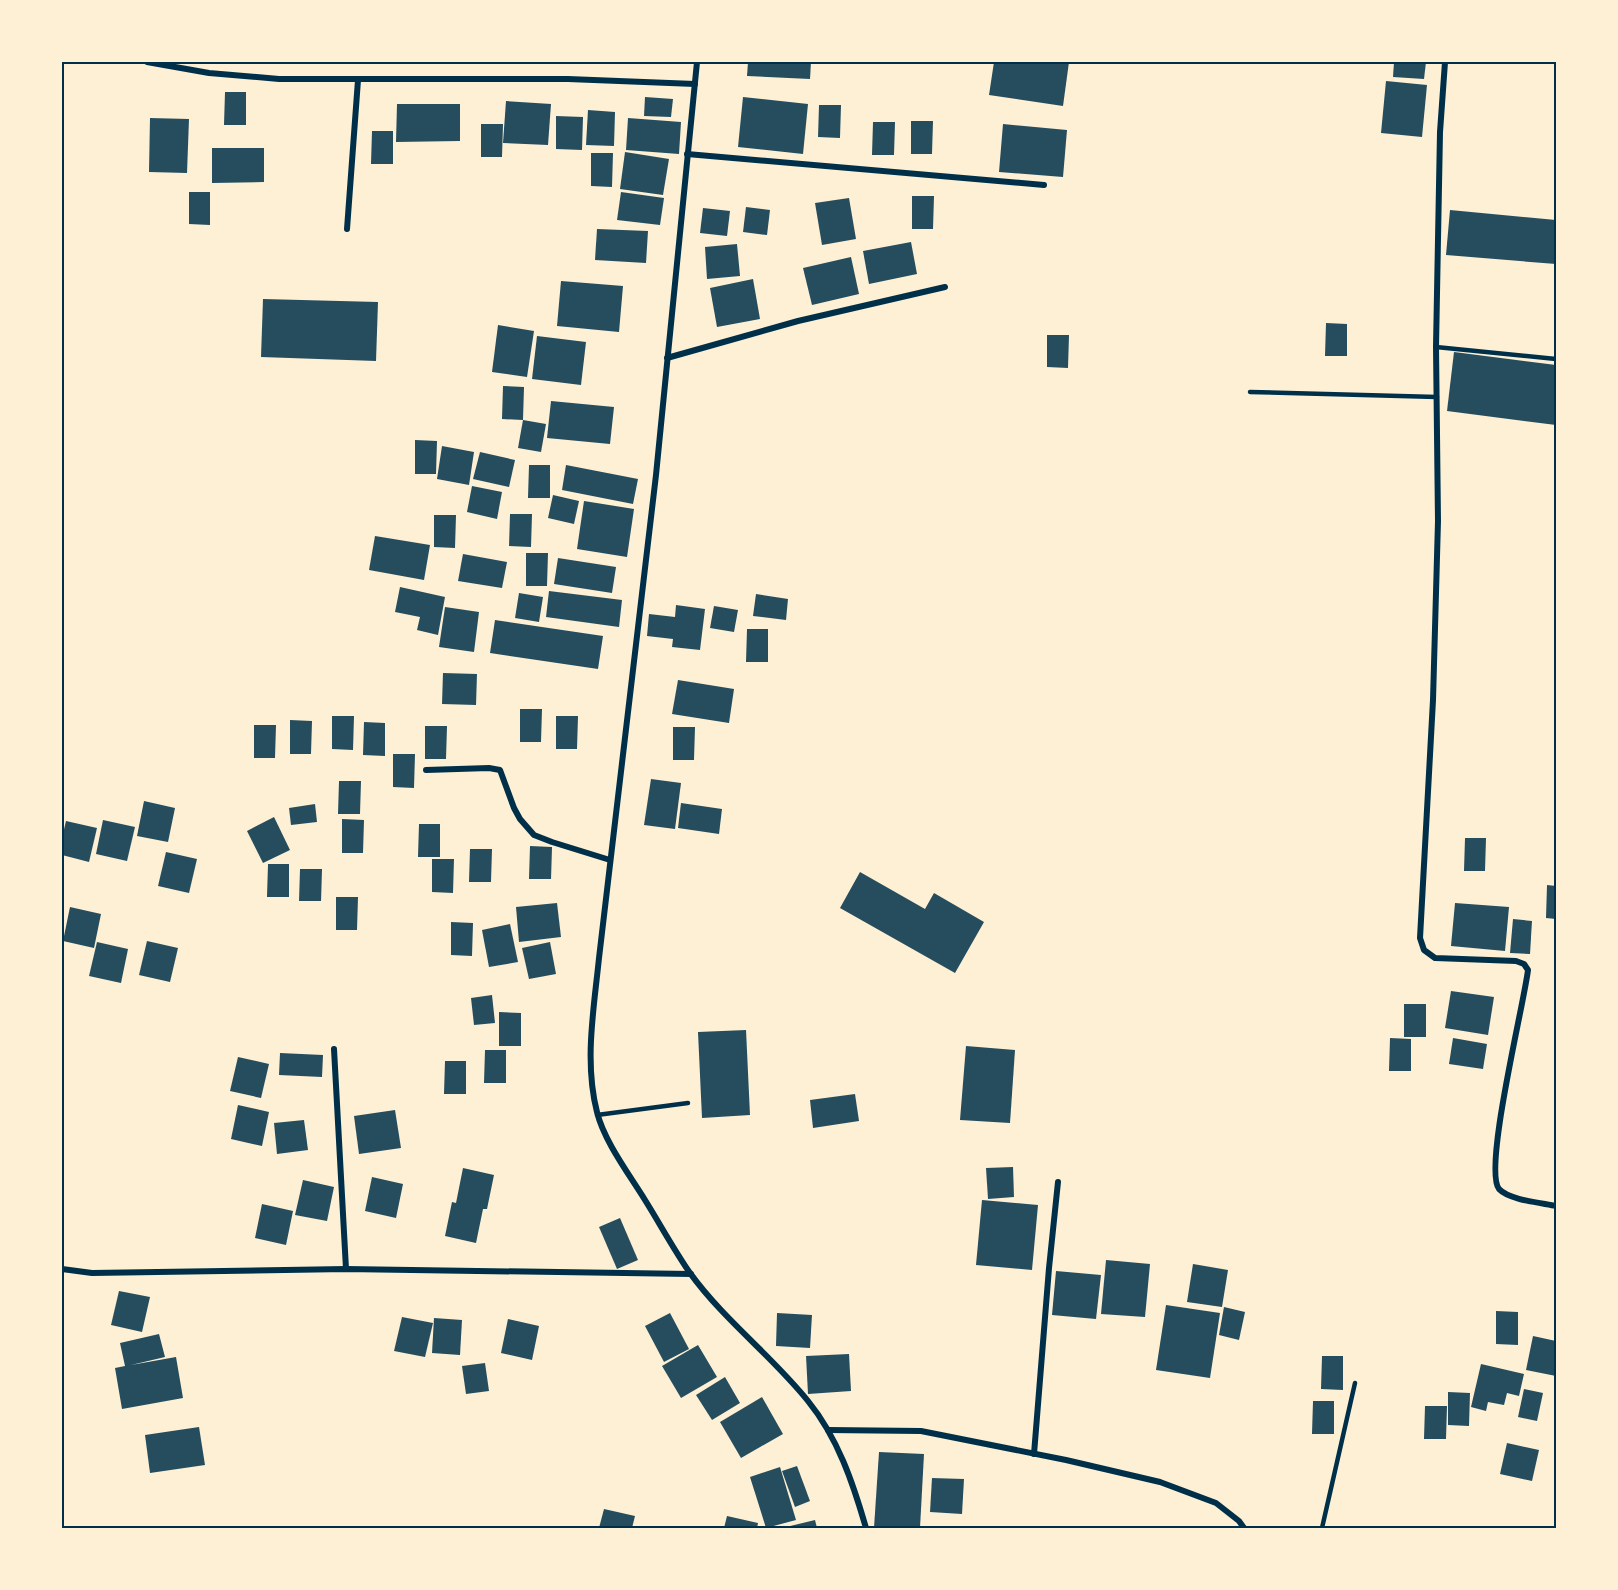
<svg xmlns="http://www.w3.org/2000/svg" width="1618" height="1590" font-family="'IBM Plex Sans',sans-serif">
<rect width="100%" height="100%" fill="#fdf0d5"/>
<!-- building -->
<g fill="#264d5e">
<path d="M748 62H811L810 79 747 76Z"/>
<path d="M994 62H1069L1063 106 989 95Z"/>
<path d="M1394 62H1426L1424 79 1393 77Z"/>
<path d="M1386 81 1427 85 1422 137 1381 133Z"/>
<path d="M225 92H246V125H224Z"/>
<path d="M645 97 673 99 671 117 644 116Z"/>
<path d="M743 97 808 104 803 154 738 147Z"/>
<path d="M506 101 551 104 548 145 503 143Z"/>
<path d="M397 104H460V141L396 142Z"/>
<path d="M819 105H841L840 138 818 137Z"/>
<path d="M588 110 615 112 614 146 586 145Z"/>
<path d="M556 116 583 117 582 150 556 149Z"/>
<path d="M150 118 189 119 187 173 149 172Z"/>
<path d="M628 118 681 122 679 154 626 150Z"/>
<path d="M911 121H933L932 154H911Z"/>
<path d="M873 122H895L894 155H872Z"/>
<path d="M481 124H503L502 157H481Z"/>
<path d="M1003 124 1067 130 1063 177 999 172Z"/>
<path d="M372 131H393V164H371Z"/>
<path d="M212 148H264V182L212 183Z"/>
<path d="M625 152 669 159 663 195 620 189Z"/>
<path d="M591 153H613L612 187 591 186Z"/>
<path d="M189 192H210V225L189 224Z"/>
<path d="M621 192 664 198 660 225 617 220Z"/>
<path d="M912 196H934L933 229H912Z"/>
<path d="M849 198 856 239 822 245 815 203Z"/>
<path d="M746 207 770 210 767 235 743 232Z"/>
<path d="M703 208 730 211 727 236 700 233Z"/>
<path d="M1450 210 1556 220V264L1446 255Z"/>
<path d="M597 229 648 231 646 263 595 260Z"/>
<path d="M911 242 917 274 869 284 863 251Z"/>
<path d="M737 244 740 276 707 279 705 247Z"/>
<path d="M851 257 859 294 812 305 803 268Z"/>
<path d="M753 279 760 319 717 327 710 288Z"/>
<path d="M561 281 623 286 619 332 557 326Z"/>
<path d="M263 299 378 302 376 361 261 357Z"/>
<path d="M1326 323 1347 324V356H1325Z"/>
<path d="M498 325 534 331 527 377 492 372Z"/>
<path d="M1047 335H1069L1068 368 1047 367Z"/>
<path d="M537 336 586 342 581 385 532 379Z"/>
<path d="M1454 352 1556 365V425L1447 411Z"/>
<path d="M503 386 524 387 523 420 502 419Z"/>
<path d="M551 401 614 407 610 444 547 438Z"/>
<path d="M523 420 546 424 541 452 518 448Z"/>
<path d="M415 440 437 441 436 474H415Z"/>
<path d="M442 446 474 452 469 485 437 479Z"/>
<path d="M480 452 515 460 509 487 473 479Z"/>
<path d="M529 465H550V498H528Z"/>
<path d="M566 465 638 479 633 504 562 490Z"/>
<path d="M472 486 502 492 497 519 467 512Z"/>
<path d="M553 495 579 501 574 524 548 518Z"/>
<path d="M584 501 634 509 627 557 577 549Z"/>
<path d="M510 514H532L531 547 509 546Z"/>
<path d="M434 515H456L455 548 434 547Z"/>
<path d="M375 536 430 545 424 580 369 570Z"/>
<path d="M526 553H548L547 586H526Z"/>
<path d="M463 554 507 562 502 588 458 581Z"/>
<path d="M558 558 616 567 612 593 554 584Z"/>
<path d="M400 587 445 597 438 635 417 630 420 617 395 612Z"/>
<path d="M549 591 622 600 619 627 546 617Z"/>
<path d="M519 593 543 597 539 622 515 618Z"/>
<path d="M756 594 788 599 786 620 753 616Z"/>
<path d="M676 605 705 609 700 650 672 647 673 639 647 636 649 614 675 617Z"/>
<path d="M714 606 738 610 734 632 710 628Z"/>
<path d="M445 607 479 612 474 652 439 647Z"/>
<path d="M495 620 603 636 598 669 490 653Z"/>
<path d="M747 629H768V662H746Z"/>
<path d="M443 673 477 674 476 705 442 704Z"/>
<path d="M678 680 734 689 729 723 672 714Z"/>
<path d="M520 709H542L541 742H520Z"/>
<path d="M332 716H354L353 750 332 749Z"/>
<path d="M556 716H578L577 749H556Z"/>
<path d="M290 720 312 721 311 754H290Z"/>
<path d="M364 722 385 723V756L363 755Z"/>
<path d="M254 725H276L275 758H254Z"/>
<path d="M425 726H447L446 759H425Z"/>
<path d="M673 727H695L694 760H673Z"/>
<path d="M393 754H415L414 788 393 787Z"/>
<path d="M651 779 681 783 675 829 644 825Z"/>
<path d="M339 781H361L360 814H338Z"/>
<path d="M144 801 175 808 168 842 137 836Z"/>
<path d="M681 803 722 809 719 834 678 828Z"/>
<path d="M315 804 317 822 291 825 289 808Z"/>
<path d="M274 817 290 850 263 863 247 831Z"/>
<path d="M342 819 364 820 363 853H342Z"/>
<path d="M103 820 135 827 127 861 96 854Z"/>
<path d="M66 821 97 828 89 862 62 855V838Z"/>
<path d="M419 824H440V857H418Z"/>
<path d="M1465 838H1486L1485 871H1464Z"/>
<path d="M530 846 552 847 551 879H529Z"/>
<path d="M470 849H492L491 882H469Z"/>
<path d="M166 852 197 859 189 893 158 886Z"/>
<path d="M432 859H454L453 893 432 892Z"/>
<path d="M268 864H289V897H267Z"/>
<path d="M300 869H322L321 901H299Z"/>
<path d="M860 872 925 909 934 893 984 922 955 973 840 908Z"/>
<path d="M1547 885 1556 886V919L1546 918Z"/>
<path d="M336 897H358L357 930H336Z"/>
<path d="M557 903 561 937 519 942 516 907Z"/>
<path d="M1455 903 1509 907 1505 951 1451 946Z"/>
<path d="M70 907 101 914 94 948 63 941Z"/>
<path d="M1513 919 1532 921 1530 954 1510 953Z"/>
<path d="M451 922 473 923 472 956 451 955Z"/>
<path d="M510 924 518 962 489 967 482 930Z"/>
<path d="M147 941 178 948 170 982 139 975Z"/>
<path d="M97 942 128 949 121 983 89 976Z"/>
<path d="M550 942 556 974 529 979 522 948Z"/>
<path d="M1451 991 1494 997 1488 1035 1445 1028Z"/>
<path d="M492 995 495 1023 474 1025 471 998Z"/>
<rect x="1404" y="1004" width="22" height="33"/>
<path d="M499 1012 521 1013V1046H499Z"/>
<path d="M746 1030 750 1115 702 1118 698 1032Z"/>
<path d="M1390 1038 1411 1039V1071H1389Z"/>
<path d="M1453 1038 1487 1044 1483 1069 1449 1064Z"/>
<path d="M966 1046 1015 1050 1010 1123 960 1120Z"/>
<path d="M485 1050H506V1083H484Z"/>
<path d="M280 1053 323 1055 322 1077 279 1075Z"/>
<path d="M238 1057 269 1064 261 1098 230 1091Z"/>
<path d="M445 1061H466V1094H444Z"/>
<path d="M855 1094 859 1121 813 1128 810 1100Z"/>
<path d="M238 1105 269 1112 262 1146 231 1139Z"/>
<path d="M395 1110 401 1148 359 1154 354 1116Z"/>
<path d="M304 1120 308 1150 277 1154 274 1123Z"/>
<path d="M1013 1167 1014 1197 988 1199 986 1168Z"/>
<path d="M463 1168 494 1175 487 1209H483L476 1243 445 1236 452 1202 456 1203Z"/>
<path d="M372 1177 403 1184 396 1218 365 1211Z"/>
<path d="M303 1180 334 1187 327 1221 295 1215Z"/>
<path d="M982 1200 1038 1205 1032 1270 976 1265Z"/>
<path d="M262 1204 293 1211 286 1245 255 1238Z"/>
<path d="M620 1218 638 1260 617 1269 599 1227Z"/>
<path d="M1106 1260 1150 1264 1145 1317 1101 1314Z"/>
<path d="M1193 1264 1228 1270 1222 1307 1187 1302Z"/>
<path d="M1056 1271 1101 1275 1096 1319 1052 1315Z"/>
<path d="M119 1291 150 1297 142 1332 111 1325Z"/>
<path d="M1166 1305 1220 1313 1210 1378 1156 1370Z"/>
<path d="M1224 1307 1245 1312 1239 1340 1219 1335Z"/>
<path d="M1496 1311 1518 1312V1345L1496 1344Z"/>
<path d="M670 1313 689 1349 664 1362 645 1326Z"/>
<path d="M777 1313 812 1315 810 1348 776 1346Z"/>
<path d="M402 1317 433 1323 425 1357 394 1351Z"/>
<path d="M434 1318 462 1320 460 1355 432 1353Z"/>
<path d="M508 1319 539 1326 532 1360 501 1353Z"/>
<path d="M159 1334 165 1357 131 1365 176 1357 183 1398 122 1409 115 1368 125 1366 120 1343Z"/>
<path d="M1533 1336 1556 1341V1376L1526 1370Z"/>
<path d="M698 1345 717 1377 681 1398 662 1366Z"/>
<path d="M849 1354 851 1391 808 1394 806 1356Z"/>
<path d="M1322 1356H1343V1390L1321 1389Z"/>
<path d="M485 1363 489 1391 466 1394 462 1366Z"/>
<path d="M1481 1364 1524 1374 1519 1396 1507 1393 1504 1405 1488 1402 1486 1411 1471 1407Z"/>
<path d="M725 1377 740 1403 712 1420 696 1395Z"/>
<path d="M1524 1389 1543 1393 1537 1421 1518 1417Z"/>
<path d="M1448 1392 1470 1393 1469 1426 1448 1425Z"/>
<path d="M762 1397 783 1434 741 1458 720 1422Z"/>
<path d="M1313 1401H1334V1434H1312Z"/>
<path d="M1425 1406H1447L1446 1439H1424Z"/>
<path d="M199 1427 205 1465 150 1473 145 1435Z"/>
<path d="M1507 1443 1539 1450 1532 1481 1500 1474Z"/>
<path d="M879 1452 924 1454 920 1528H874Z"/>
<path d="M797 1466 810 1501 795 1507 782 1471Z"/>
<path d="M780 1467 796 1520 766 1528 750 1477Z"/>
<path d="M932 1478 964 1479 962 1514 930 1512Z"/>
<path d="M604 1509 635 1516 632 1528H599Z"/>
<path d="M727 1516 758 1523 757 1528H724Z"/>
<path d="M815 1520 817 1528H782Z"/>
</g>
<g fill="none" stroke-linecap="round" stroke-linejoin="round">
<!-- service -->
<g stroke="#003049" stroke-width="4.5">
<path d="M1436 347 1556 359"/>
<path d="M1250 392 1437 397"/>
<path d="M597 1115 688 1103"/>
<path d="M1322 1528 1355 1383"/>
</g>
<!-- minor -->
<g stroke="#003049" stroke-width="6">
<path d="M147 62 209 73 279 79H568L695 84"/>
<path d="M697 62 656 475 599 958C594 1008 584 1062 597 1112 604 1141 629 1174 645 1200 660 1224 674 1250 690 1273 724 1320 772 1356 808 1401 838 1438 853 1483 866 1528"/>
<path d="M1445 62 1440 132 1436 347 1438 521 1433 700 1420 938 1424 950 1435 958 1516 961 1524 964 1528 970C1524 1004 1483 1169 1499 1189 1509 1200 1542 1203 1556 1206"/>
<path d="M687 154 1044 185"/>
<path d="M347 229 358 80"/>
<path d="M667 358 798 321 945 287"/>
<path d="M426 770 489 768 500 770 514 808 520 819 534 835 552 842 610 860"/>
<path d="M334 1049 346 1269"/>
<path d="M62 1269 92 1273 346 1269 691 1274"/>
<path d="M828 1430 921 1431 1066 1460 1160 1482 1216 1503 1239 1521 1244 1528"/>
<path d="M1034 1454 1049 1268 1058 1182"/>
</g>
</g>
<!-- border -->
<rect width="1618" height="1590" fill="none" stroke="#fdf0d5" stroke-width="126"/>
<rect x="63" y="63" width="1492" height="1464" fill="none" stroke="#003049" stroke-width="2"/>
</svg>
